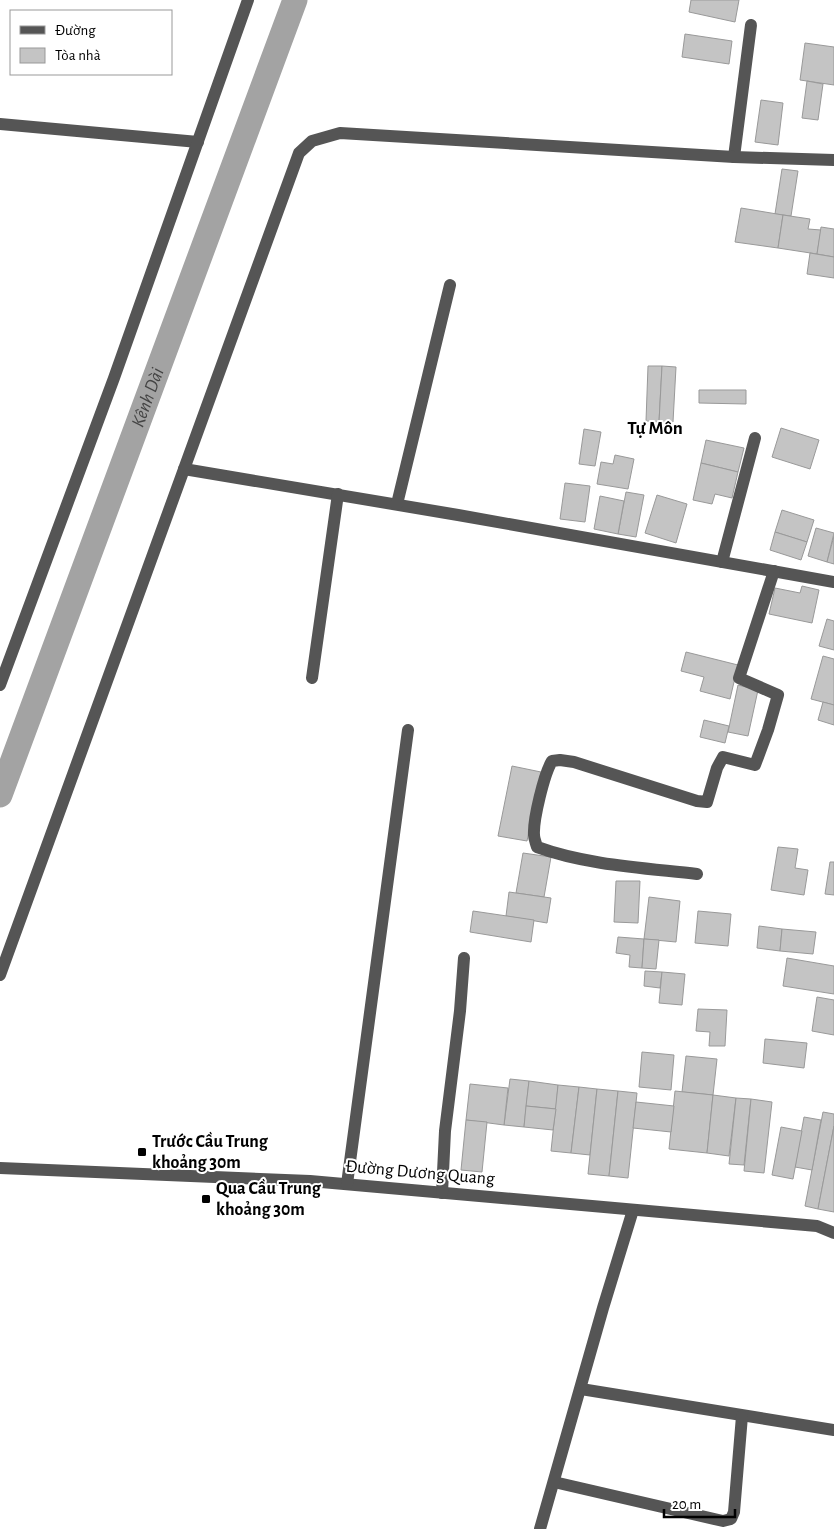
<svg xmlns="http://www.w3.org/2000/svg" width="834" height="1529" font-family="'Alegreya Sans',sans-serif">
<rect width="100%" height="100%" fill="#fff"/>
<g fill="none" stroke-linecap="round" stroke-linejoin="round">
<!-- canal -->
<path stroke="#a3a3a3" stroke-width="25" id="s1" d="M0 795 295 0"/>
</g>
<!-- building -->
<g fill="#c4c4c4" stroke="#999">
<path d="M691 0H739L735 22 689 12Z"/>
<path d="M685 34 732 41 729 64 682 57Z"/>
<path d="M805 43 834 47V85L800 80Z"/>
<path d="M807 81 823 84 818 120 802 118Z"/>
<path d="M761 100 783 103 778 145 755 142Z"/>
<path d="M782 169 798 171 791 216 775 214Z"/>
<path d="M741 208 783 215 778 248 735 242Z"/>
<path d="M783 215 810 219 808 229 821 230 817 254 778 248Z"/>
<path d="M821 227 834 229V257L817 254Z"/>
<path d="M810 253 834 257V278L807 274Z"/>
<path d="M648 366H662L659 422 646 421Z"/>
<path d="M662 366 676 367 673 422H659Z"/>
<path d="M699 390H746V404L699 403Z"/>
<path d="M781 428 819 440 810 469 772 457Z"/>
<path d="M584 429 601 432 595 466 579 464Z"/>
<path d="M706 440 744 448 738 472 701 463Z"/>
<path d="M615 455 634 459 628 489 597 484 601 462 613 464Z"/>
<path d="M701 463 738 472 732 498 715 494 712 504 693 500Z"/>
<path d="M565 483 590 486 585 522 560 519Z"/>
<path d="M626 492 644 495 636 537 618 534Z"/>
<path d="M657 495 687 504 676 543 645 533Z"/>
<path d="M600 496 624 501 618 534 594 529Z"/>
<path d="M782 510 814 520 807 542 775 532Z"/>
<path d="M816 528 834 533 827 562 808 556Z"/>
<path d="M775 532 807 542 801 560 770 550Z"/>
<path d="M834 536V564L827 562Z"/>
<path d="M802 586 819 590 812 623 769 614 775 588 800 593Z"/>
<path d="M827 619 834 621V650L819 646Z"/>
<path d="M686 652 738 665 730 699 700 691 704 677 681 671Z"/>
<path d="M823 656 834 659V705L811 699Z"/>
<path d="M738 685 758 690 748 736 728 732Z"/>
<path d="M823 702 834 705V725L818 720Z"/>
<path d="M704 720 729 726 725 743 700 737Z"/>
<path d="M512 766 541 772 527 841 498 836Z"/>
<path d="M778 847 798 849 795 868 808 870 804 895 771 890Z"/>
<path d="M523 853 551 857 544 897 516 893Z"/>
<path d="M830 862H834V895L825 894Z"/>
<path d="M616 881H640L638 923 614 922Z"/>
<path d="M509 892 551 898 547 923 506 916Z"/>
<path d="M649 897 680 901 676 942 644 939Z"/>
<path d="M473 911 534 920 531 942 470 932Z"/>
<path d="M698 911 731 914 728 946 695 943Z"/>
<path d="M759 926 782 929 780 951 757 948Z"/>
<path d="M782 929 816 932 813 954 780 951Z"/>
<path d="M618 937 644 939 642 968 629 967 630 955 616 953Z"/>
<path d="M644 939 659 940 656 969 642 968Z"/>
<path d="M787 958 834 966V994L783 986Z"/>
<path d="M645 971 662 972 660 988 644 986Z"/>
<path d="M662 972 685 974 682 1005 659 1003Z"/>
<path d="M817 997 834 1000V1035L812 1031Z"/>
<path d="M698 1009 727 1010 725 1046H709L710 1032 696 1031Z"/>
<path d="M765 1039 807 1043 804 1068 763 1063Z"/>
<path d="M642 1052 674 1055 671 1090 639 1087Z"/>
<path d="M686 1056 717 1059 713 1095 682 1092Z"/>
<path d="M510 1079 529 1081 524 1127 504 1125Z"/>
<path d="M529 1081 558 1085 556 1109 526 1106Z"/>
<path d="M470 1084 508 1088 504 1125 466 1120Z"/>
<path d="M558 1085 579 1087 571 1153 551 1151Z"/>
<path d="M579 1087 597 1089 590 1155 571 1153Z"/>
<path d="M597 1089 618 1091 609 1176 588 1174Z"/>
<path d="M618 1091 637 1093 628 1178 609 1176Z"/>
<path d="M675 1091 713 1095 707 1153 669 1149Z"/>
<path d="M713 1095 736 1098 729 1156 707 1153Z"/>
<path d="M736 1098 751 1099 744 1165 729 1164Z"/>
<path d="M751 1099 772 1102 764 1173 744 1171Z"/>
<path d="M636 1102 674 1106 671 1132 633 1128Z"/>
<path d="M526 1106 556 1109 553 1130 524 1127Z"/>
<path d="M823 1112 834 1114V1126L818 1209 805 1206Z"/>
<path d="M804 1117 821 1120 812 1170 795 1167Z"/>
<path d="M466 1120 487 1122 482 1172 461 1170Z"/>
<path d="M834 1126V1212L818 1209Z"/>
<path d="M781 1127 802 1131 793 1179 772 1175Z"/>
</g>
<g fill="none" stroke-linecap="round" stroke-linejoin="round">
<!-- minor -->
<g stroke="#555" stroke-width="12">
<path d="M0 124 198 142"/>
<path d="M734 157 751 25"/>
<path d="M184 469 458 515 834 582"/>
<path d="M397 504 450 285"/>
<path d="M722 562 755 438"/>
<path d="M312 678 338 494"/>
<path d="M0 685 114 378 248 0"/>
<path d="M697 874C645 868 586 865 537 847 536 843 534 839 534 835 533 820 544 774 552 761L560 760 574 762 697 801 707 802 717 768 723 757 755 765 768 730 778 695 739 678 774 571"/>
<path d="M0 975 299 153 312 141 340 133 734 157 834 160"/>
<path d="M0 1168 310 1181 817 1226 834 1233"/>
<path d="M347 1184 408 730"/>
<path d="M442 1193 445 1131 460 1011 464 958"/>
<path d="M581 1389 834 1430"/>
<path d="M554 1482 723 1521 731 1519 734 1512 742 1416"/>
<path d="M540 1529 603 1308 633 1210"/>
</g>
</g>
<!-- markers -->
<g fill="#000" stroke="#fff" stroke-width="2">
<rect x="137" y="1147" width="10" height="10" rx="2.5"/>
<rect x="201" y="1194" width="10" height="10" rx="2.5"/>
</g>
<g text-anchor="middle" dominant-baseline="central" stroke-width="4" stroke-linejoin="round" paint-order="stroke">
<!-- poi labels -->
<g font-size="18" font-weight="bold" fill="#000" stroke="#fff" text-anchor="start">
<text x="152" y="1142">Trước Cầu Trung<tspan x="152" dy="21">khoảng 30m</tspan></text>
<text x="216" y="1189">Qua Cầu Trung<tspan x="216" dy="21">khoảng 30m</tspan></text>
</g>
<!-- street labels -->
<g font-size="18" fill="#000" stroke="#fff">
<text transform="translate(420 1173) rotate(5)">Đường Dương Quang</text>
</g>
<!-- water labels -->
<g font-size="19" font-style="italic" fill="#444" stroke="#fff">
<text stroke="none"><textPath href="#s1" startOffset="424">Kênh Dài</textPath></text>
</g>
<!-- neighbourhood labels -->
<g font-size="19" font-weight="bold" fill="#000" stroke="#fff">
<text x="655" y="428">Tự Môn</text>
</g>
</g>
<!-- legend -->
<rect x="10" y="10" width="162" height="65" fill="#ffffff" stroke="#999999"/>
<rect x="20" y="26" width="25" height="8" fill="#555555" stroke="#999999"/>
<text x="55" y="35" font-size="15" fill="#000000">Đường</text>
<rect x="20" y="48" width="25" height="15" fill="#c4c4c4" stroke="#999999"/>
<text x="55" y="60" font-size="15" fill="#000000">Tòa nhà</text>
<!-- scale -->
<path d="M664 1509v8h71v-8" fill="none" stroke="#000000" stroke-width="2.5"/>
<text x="672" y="1509" font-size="15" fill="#000000" stroke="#ffffff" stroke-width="4" paint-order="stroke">20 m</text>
</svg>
